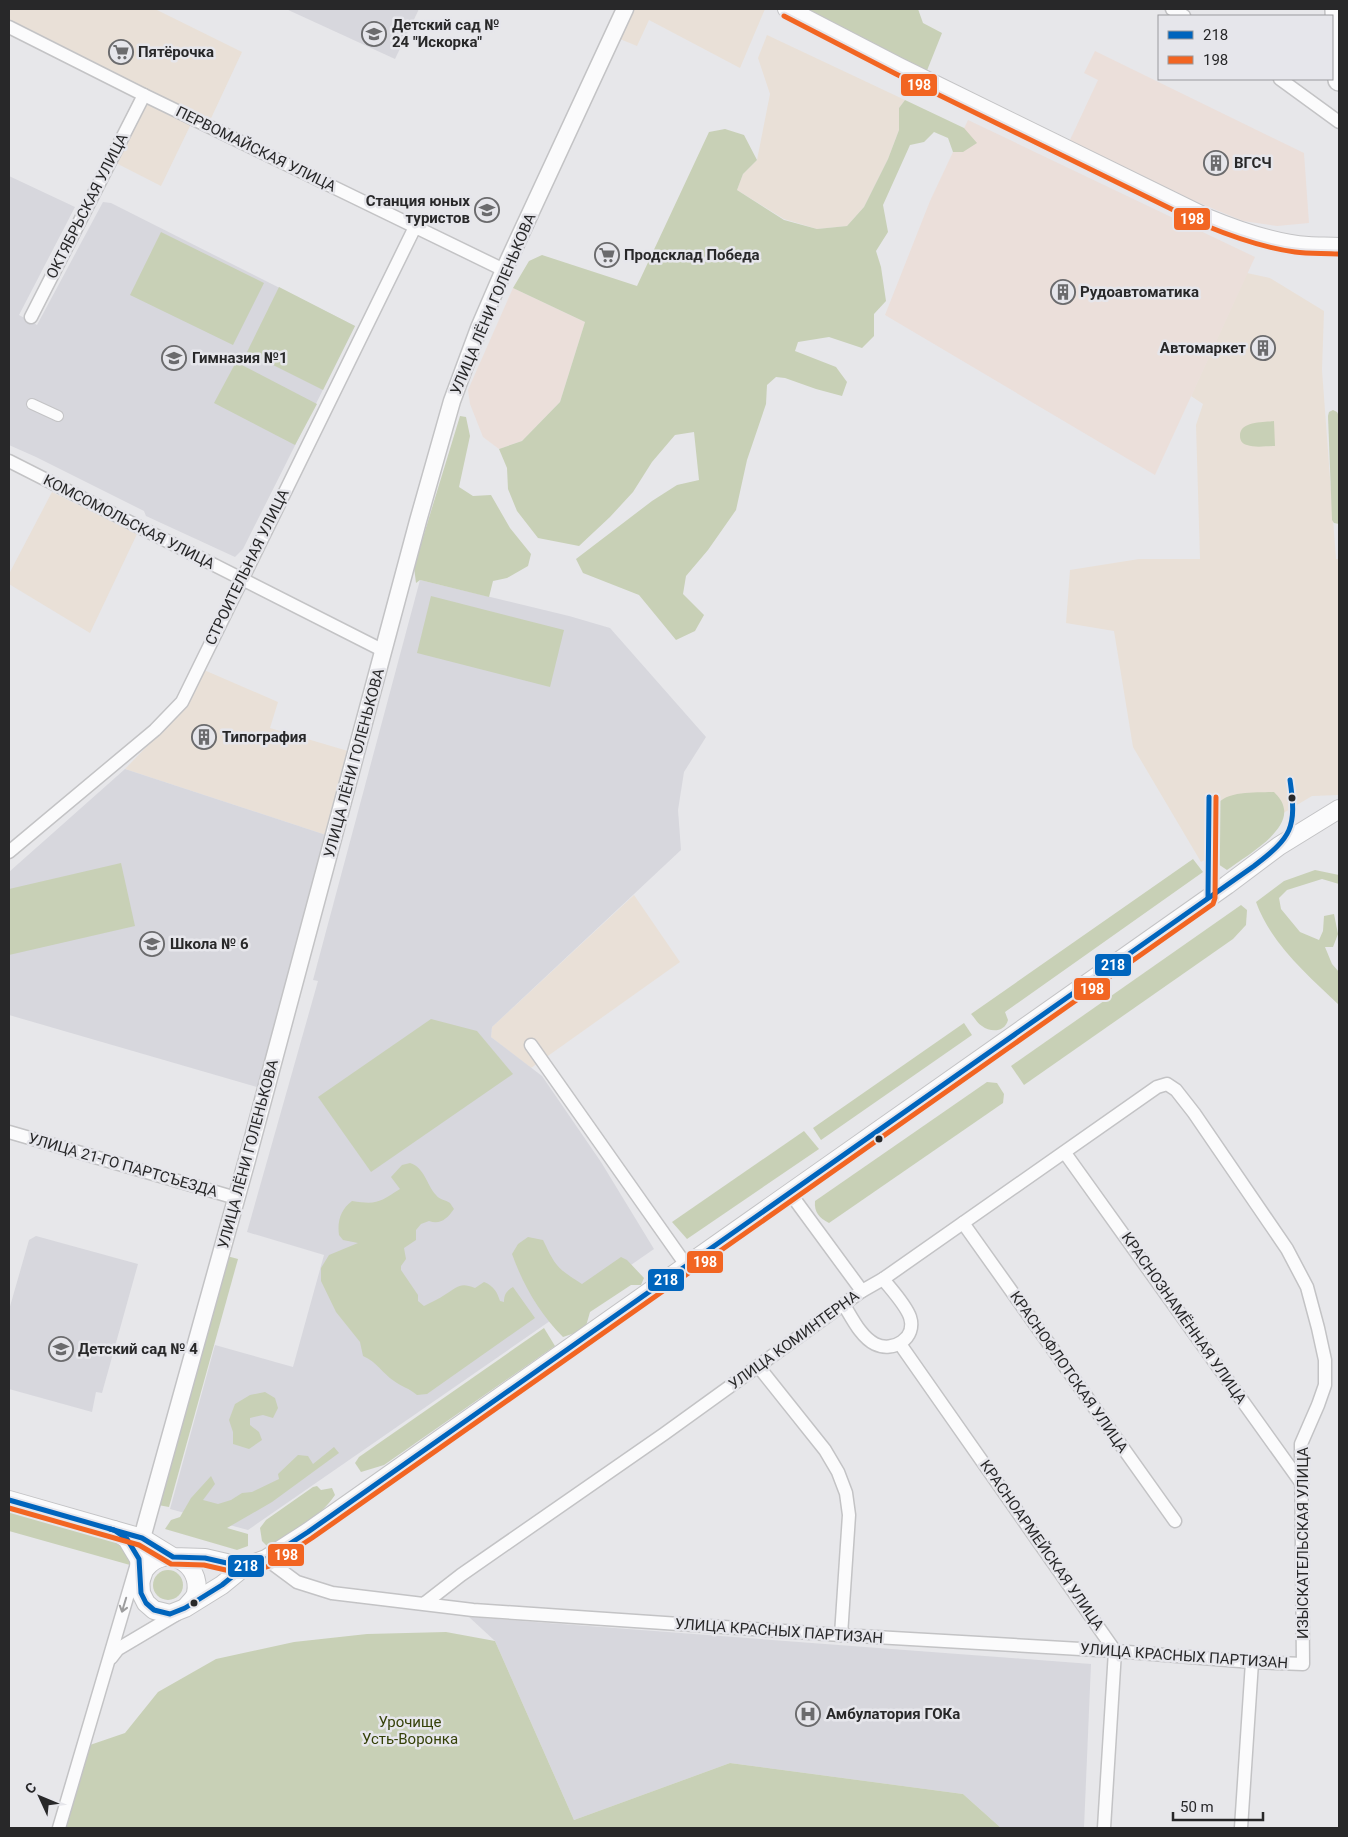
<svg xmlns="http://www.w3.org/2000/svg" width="1348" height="1837" font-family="Roboto,sans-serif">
<rect width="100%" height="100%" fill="#e7e7ea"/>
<!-- commercial -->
<g fill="#e9e0d7">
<path d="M9 9H155L242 52 206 129 191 124 161 186 114 162 149 92 9 21Z"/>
<path d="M634 9H765L740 68 649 20 637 46 620 39Z"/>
<path d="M767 35 905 100 899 108V130L888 159 864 207 847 226 817 229 784 219 737 190 743 174 757 160 770 94 758 58Z"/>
<path d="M1247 273 1270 278 1324 311 1322 370 1336 559H1339V795L1312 796 1201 862 1133 747 1114 631 1066 623 1070 570 1139 559H1200L1196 425 1203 404 1191 396Z"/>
<path d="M52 492 137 534 90 633 9 584V574Z"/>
<path d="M204 670 278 702 270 728 348 751 326 835 125 769 184 708Z"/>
<path d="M634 895 680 962 531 1068 491 1037 492 1027Z"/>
</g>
<!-- industrial -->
<g fill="#ebdfda">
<path d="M1095 51 1304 153 1309 223 1277 226 1243 221 1158 186 1069 142 1098 80 1084 73Z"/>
<path d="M968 120 1255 257 1155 475 885 315 930 201Z"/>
<path d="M513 288 585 322 560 402 522 441 499 449 483 437 470 404 468 390Z"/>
</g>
<!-- built -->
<g fill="#d7d7dd">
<path d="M286 9H419L395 59Z"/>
<path d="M9 176 75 207 19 315 37 325 103 202 111 203 355 326 243 549 235 557 146 516 144 511 36 457 9 445Z"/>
<path d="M420 580 569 616 610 628 706 737 684 772 678 810 681 850 492 1027 491 1037 542 1076 601 1162 654 1249 248 1530 170 1509 215 1345 293 1367 324 1255 247 1232 318 981 313 980Z"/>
<path d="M125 769 326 835 257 1087 9 1015V872Z"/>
<path d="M36 1236 138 1264 102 1393 96 1392 92 1412 9 1389V1310L29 1240Z"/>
<path d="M469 1617 1091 1664 1084 1828H1001L963 1794 730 1763 574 1820 495 1641Z"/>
</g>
<!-- green -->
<g fill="#c8d0b6">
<path d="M804 9H918L923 23 942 33 926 73Z"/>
<path d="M905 100 964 128 977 143 963 152H953L948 138 934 132 924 142 910 145 883 205 888 232 876 251 881 267 886 301 874 314V336L862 348 829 337 798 342 795 351 836 367 847 382 842 396 816 389 785 378 776 377 767 385 766 404 747 460 736 510 708 550 686 576 683 594 704 615 695 631 676 640 639 595 583 573 576 559 652 501 677 485 699 480 694 432 675 435 652 462 633 492 610 517 579 546 538 538 517 511 508 489 507 468 499 449 522 441 560 402 585 322 513 288 529 261 542 255 637 286 709 132 725 129 744 135 757 160 743 174 737 190 784 220 817 229 847 226 864 207 888 159 899 130V108Z"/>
<path d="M161 232 264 283 233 345 130 295Z"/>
<path d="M279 287 355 326 323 390 247 352Z"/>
<path d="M236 362 317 404 295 445 214 403Z"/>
<path d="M1333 410 1337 412 1339 416V524L1334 523 1332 520 1328 416 1329 412Z"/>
<path d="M460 416 466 417 470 436 459 487 473 496 491 495 510 528 531 554 528 566 507 578 493 581 489 597 420 580 416 583 414 567Z"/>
<path d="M1274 421 1275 446C1267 446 1255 448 1247 445 1242 444 1240 440 1240 436 1239 421 1265 422 1274 421Z"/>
<path d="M431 596 564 630 550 687 417 653Z"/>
<path d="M1274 792C1279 797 1283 802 1284 809 1288 833 1244 857 1227 870L1218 864 1216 855V806C1226 790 1257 793 1274 792Z"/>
<path d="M1193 859 1203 872 1005 1012 1008 1020C1005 1032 991 1033 982 1026 977 1023 975 1018 971 1014Z"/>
<path d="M121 863 135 926 9 955V889Z"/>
<path d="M1315 870 1339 875V884L1322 879 1287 890 1279 898 1281 909 1300 932 1319 940 1323 931 1324 916 1334 914 1338 934 1333 947H1325L1332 964 1339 972V1005C1308 975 1271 944 1256 902L1284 881Z"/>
<path d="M1241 905 1247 910 1246 925 1233 939 1024 1085 1011 1066Z"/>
<path d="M431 1019 477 1031 513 1074 371 1172 318 1097Z"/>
<path d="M964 1023 972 1035 821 1140 813 1128Z"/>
<path d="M987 1082 997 1083 1004 1094 1003 1103 829 1223C819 1218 814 1212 815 1201Z"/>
<path d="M804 1131 819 1149 687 1239 672 1222Z"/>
<path d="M410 1163C425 1168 426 1184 436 1195 438 1199 446 1200 450 1203L454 1209C447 1219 440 1225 429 1221L421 1224 416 1230V1240L404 1248 406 1259 401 1266V1270L418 1295V1301L424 1306C431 1302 439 1299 446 1294 458 1287 460 1282 475 1288L484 1282C494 1286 497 1292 500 1301L504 1302C504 1295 506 1291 513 1287L535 1318 427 1394 417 1395C409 1388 402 1387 394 1381 382 1373 377 1362 363 1356L360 1342 336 1312 321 1281V1268L329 1255 358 1243 343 1240 339 1235C337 1221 341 1209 352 1201 378 1205 379 1202 400 1189L391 1177 402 1165Z"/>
<path d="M528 1237 543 1240C556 1267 557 1268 582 1284L621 1257 627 1260 644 1278 641 1285H631L590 1312 586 1326 575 1333 563 1337C540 1314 523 1285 512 1254L518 1244Z"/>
<path d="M227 1256 238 1259 169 1507 158 1505Z"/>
<path d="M544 1328 555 1346 384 1465 361 1472 355 1463 359 1457Z"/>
<path d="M265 1392 275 1398 278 1408 273 1418 263 1415 250 1418V1425L259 1432 262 1440 249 1449 233 1444V1432L229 1420 235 1404 250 1395Z"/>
<path d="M334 1447 339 1453 272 1502 227 1528 248 1534V1546L237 1550 165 1529 171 1520 180 1517 191 1498 211 1476 215 1484 203 1500 218 1504 231 1500 242 1493 252 1492 279 1479 278 1474 298 1455 308 1456 313 1464Z"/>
<path d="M317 1486 321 1490 332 1488 335 1495C319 1518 293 1535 267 1546L262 1541 260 1528 266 1520 313 1487Z"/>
<path d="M9 1510 111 1538 123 1543 131 1557 130 1565 9 1531Z"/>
<circle cx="168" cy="1585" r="15"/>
<path d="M446 1632 495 1641 574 1820 730 1763 963 1794 1001 1828H65L87 1746 125 1733 158 1692 216 1659 294 1642 367 1634Z"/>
</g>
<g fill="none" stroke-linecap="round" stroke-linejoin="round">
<defs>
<path id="pedestrian" d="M32 404 58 416"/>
<g id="minor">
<path d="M1172 9 1184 16"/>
<path d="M9 27 144 95 504 270"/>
<path d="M1280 79 1339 122"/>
<path d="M31 317 144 95"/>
<path d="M9 461 384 651"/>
<path d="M9 852 155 730 182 702 415 227"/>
<path d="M531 1045 686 1265"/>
<path d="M9 1132 236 1198"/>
<path d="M1065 1153 1302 1484"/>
<path d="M790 1193 862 1291"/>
<path d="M963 1223 1175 1521"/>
<path d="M844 1305C852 1318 861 1337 875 1344 893 1353 917 1338 910 1317 906 1305 891 1289 883 1279"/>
<path d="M900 1344 1115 1651 1104 1828"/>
<path d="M758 1366 825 1450 838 1472 846 1493 849 1515 841 1635"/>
<path d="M266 1559 297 1582 332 1593 473 1610 841 1635 1115 1651 1252 1662 1303 1664 1301 1444 1318 1405 1325 1385V1360L1318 1328 1307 1287 1287 1249 1194 1113 1176 1090 1167 1084 1157 1087 883 1279 862 1291 664 1434 461 1575 425 1603"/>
<path d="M111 1658 118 1649 177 1614"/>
<path d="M59 1828 136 1567"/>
<path d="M1241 1828 1252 1662"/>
</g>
<path id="tertiary" d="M142 1538 247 1160 418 521 452 401 479 328 504 270 625 9"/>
<g id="secondary">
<path d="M787 9 899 67 1207 218C1236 230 1277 244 1308 246 1318 247 1329 246 1339 247"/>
<path d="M9 1500 142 1538 173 1557 205 1558 244 1567"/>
<path d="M114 1530 127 1539 139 1559 141 1593 146 1603 154 1610 170 1614 185 1608 222 1585 244 1567 266 1559 308 1532 1227 885 1279 846 1339 809"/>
<path d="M140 1582C142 1578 143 1571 146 1568 166 1543 202 1564 196 1593 195 1598 190 1602 187 1606"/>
</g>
<path id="trunk" d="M1336 9 1339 80"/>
</defs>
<!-- pedestrian casing -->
<use href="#pedestrian" stroke="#c3c3c5" stroke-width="12"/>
<!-- minor casing -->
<use href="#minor" stroke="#c3c3c5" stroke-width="15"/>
<!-- tertiary casing -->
<use href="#tertiary" stroke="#c3c3c5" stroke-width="19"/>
<!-- secondary casing -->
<use href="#secondary" stroke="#c3c3c5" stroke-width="20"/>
<!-- trunk casing -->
<use href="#trunk" stroke="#c3c3c5" stroke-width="24"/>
<!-- pedestrian -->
<use href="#pedestrian" stroke="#fbfbfc" stroke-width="10"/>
<!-- minor -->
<use href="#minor" stroke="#fbfbfc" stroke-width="12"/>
<!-- tertiary -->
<use href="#tertiary" stroke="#fbfbfc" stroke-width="16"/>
<!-- secondary -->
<use href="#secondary" stroke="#fbfbfc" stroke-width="18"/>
<!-- trunk -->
<use href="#trunk" stroke="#fbfbfc" stroke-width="21"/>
<defs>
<g id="bus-1">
<path d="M1208 898 1209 797"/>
<path d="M9 1500 114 1530 127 1539 139 1559 141 1593 146 1603 154 1610 170 1614 185 1608 222 1585 244 1567 266 1559 308 1532 1254 866C1292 837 1297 828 1290 780"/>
<path d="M110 1529 142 1538 173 1557 205 1558 244 1567"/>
</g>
<g id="bus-2">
<path d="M784 16 896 74 1204 225C1233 237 1264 248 1295 252 1309 254 1324 253 1338 254"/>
<path d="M9 1508 139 1545 171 1564 204 1565 243 1574 269 1566 312 1538 1213 904 1215 898 1216 797"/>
</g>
</defs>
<!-- bus-1 casing -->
<use href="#bus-1" stroke="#e6e6eb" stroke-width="9"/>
<!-- bus-2 casing -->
<use href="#bus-2" stroke="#e6e6eb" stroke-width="9"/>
<!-- bus-1 -->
<use href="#bus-1" stroke="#0065bd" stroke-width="5"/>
<!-- bus-2 -->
<use href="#bus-2" stroke="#f26522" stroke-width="5"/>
</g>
<!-- one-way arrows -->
<defs><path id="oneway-shaft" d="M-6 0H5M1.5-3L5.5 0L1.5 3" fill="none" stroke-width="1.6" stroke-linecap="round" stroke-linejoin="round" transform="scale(1.25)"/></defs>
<use stroke="#9c9c9d" href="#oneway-shaft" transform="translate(124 1605) rotate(107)"/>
<!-- icons -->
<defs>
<symbol id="school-ring" viewBox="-11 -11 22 22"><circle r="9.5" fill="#e6e6eb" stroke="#6b6b6d" stroke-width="1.5"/><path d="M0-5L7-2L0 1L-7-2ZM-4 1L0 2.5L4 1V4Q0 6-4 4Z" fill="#6b6b6d"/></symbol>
<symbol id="supermarket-ring" viewBox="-11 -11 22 22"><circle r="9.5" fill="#e6e6eb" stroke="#6b6b6d" stroke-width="1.5"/><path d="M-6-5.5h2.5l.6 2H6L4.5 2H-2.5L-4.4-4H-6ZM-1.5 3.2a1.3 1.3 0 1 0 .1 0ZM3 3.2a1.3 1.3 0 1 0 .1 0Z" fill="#6b6b6d"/></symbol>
<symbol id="building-ring" viewBox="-11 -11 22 22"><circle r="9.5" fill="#e6e6eb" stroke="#6b6b6d" stroke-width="1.5"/><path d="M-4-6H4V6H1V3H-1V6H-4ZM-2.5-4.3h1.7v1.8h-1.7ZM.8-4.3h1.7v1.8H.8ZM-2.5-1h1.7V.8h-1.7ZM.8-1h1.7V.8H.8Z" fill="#6b6b6d"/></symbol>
<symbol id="hospital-ring" viewBox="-11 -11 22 22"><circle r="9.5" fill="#e6e6eb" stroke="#6b6b6d" stroke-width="1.5"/><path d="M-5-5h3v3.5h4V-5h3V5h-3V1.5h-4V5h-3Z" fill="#6b6b6d"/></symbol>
</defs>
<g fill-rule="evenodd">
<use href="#school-ring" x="360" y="20" width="28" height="28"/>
<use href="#supermarket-ring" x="107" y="38" width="28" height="28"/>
<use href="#building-ring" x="1202" y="149" width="28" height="28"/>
<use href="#school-ring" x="473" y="196" width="28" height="28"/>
<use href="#supermarket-ring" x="593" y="241" width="28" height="28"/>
<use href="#building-ring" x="1049" y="278" width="28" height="28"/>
<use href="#building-ring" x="1249" y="334" width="28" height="28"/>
<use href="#school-ring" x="160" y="344" width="28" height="28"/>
<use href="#building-ring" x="190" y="723" width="28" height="28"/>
<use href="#school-ring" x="138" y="930" width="28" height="28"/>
<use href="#school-ring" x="47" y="1335" width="28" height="28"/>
<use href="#hospital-ring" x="794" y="1700" width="28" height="28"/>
</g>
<!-- markers -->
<g fill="#282829" stroke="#e6e6eb" stroke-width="2">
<circle cx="1292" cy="798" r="4.5"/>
<circle cx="879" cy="1139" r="4.5"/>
<circle cx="194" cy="1603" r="4.5"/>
</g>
<g text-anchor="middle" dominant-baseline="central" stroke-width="5" stroke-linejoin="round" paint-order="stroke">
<!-- poi labels -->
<g font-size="15" font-weight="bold" fill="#282829" stroke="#e6e6eb" text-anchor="start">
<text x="392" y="25">Детский сад №<tspan x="392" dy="17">24 "Искорка"</tspan></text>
<text x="138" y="52">Пятёрочка</text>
<text x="1234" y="163">ВГСЧ</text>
<text x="470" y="201" text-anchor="end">Станция юных<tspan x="470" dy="17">туристов</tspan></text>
<text x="624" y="255">Продсклад Победа</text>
<text x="1080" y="292">Рудоавтоматика</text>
<text x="1246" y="348" text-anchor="end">Автомаркет</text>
<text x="192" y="358">Гимназия №1</text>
<text x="222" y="737">Типография</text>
<text x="170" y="944">Школа № 6</text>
<text x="78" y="1349">Детский сад № 4</text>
<text x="826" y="1714">Амбулатория ГОКа</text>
</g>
<!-- street labels -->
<g font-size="15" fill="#282829" stroke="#e6e6eb">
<text transform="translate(256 149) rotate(26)">ПЕРВОМАЙСКАЯ УЛИЦА</text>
<text transform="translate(87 206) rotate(-63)">ОКТЯБРЬСКАЯ УЛИЦА</text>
<text transform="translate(493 304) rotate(-67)">УЛИЦА ЛЁНИ ГОЛЕНЬКОВА</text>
<text transform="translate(129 522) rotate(27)">КОМСОМОЛЬСКАЯ УЛИЦА</text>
<text transform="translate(247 567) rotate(-64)">СТРОИТЕЛЬНАЯ УЛИЦА</text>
<text transform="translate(354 763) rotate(-75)">УЛИЦА ЛЁНИ ГОЛЕНЬКОВА</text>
<text transform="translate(248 1154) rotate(-75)">УЛИЦА ЛЁНИ ГОЛЕНЬКОВА</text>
<text transform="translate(123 1165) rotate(16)">УЛИЦА 21-ГО ПАРТСЪЕЗДА</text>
<text transform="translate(1184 1318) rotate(55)">КРАСНОЗНАМЁННАЯ УЛИЦА</text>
<text transform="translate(794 1340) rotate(-36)">УЛИЦА КОМИНТЕРНА</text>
<text transform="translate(1069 1372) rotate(55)">КРАСНОФЛОТСКАЯ УЛИЦА</text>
<text transform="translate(1303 1543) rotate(-90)">ИЗЫСКАТЕЛЬСКАЯ УЛИЦА</text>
<text transform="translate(1042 1545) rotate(55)">КРАСНОАРМЕЙСКАЯ УЛИЦА</text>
<text transform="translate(779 1631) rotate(4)">УЛИЦА КРАСНЫХ ПАРТИЗАН</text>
<text transform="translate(1184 1656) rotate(4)">УЛИЦА КРАСНЫХ ПАРТИЗАН</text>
</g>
<!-- park labels -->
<g font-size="15" fill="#354108" stroke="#e6e6eb">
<text x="410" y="1722">Урочище<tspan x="410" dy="17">Усть-Воронка</tspan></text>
</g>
</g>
<g stroke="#e6e6eb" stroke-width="2">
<rect x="900" y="73" width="38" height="24" rx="5" fill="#f26522"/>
<rect x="1173" y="207" width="38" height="24" rx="5" fill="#f26522"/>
<rect x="1094" y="953" width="38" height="24" rx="5" fill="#0065bd"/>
<rect x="1073" y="977" width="38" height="24" rx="5" fill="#f26522"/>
<rect x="686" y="1250" width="38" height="24" rx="5" fill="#f26522"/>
<rect x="647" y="1268" width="38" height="24" rx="5" fill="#0065bd"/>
<rect x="267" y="1543" width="38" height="24" rx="5" fill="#f26522"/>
<rect x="227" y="1554" width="38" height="24" rx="5" fill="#0065bd"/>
</g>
<g font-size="14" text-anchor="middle" font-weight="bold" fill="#fff">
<text x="919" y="90">198</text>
<text x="1192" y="224">198</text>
<text x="1113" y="970">218</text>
<text x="1092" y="994">198</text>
<text x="705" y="1267">198</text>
<text x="666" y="1285">218</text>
<text x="286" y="1560">198</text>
<text x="246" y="1571">218</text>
</g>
<!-- border -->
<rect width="1348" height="1837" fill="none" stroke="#282829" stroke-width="20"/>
<!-- legend -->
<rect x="1158" y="15" width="175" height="65" fill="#e6e6eb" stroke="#9a9a9d"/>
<rect x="1168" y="31" width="25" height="8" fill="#0065bd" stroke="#9a9a9d"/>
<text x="1203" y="40" font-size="15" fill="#282829">218</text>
<rect x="1168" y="56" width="25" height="8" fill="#f26522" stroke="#9a9a9d"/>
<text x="1203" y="65" font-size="15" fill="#282829">198</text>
<!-- north arrow -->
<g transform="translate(40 1797) rotate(314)" stroke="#e6e6eb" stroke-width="4" paint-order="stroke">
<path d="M0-4L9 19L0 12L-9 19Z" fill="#282829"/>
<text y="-8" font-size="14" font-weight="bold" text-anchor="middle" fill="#282829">С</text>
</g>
<!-- scale -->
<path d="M1173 1812v8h90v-8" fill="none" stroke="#282829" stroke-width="2.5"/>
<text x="1180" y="1812" font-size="15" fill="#282829" stroke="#e6e6eb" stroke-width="4" paint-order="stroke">50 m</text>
</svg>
